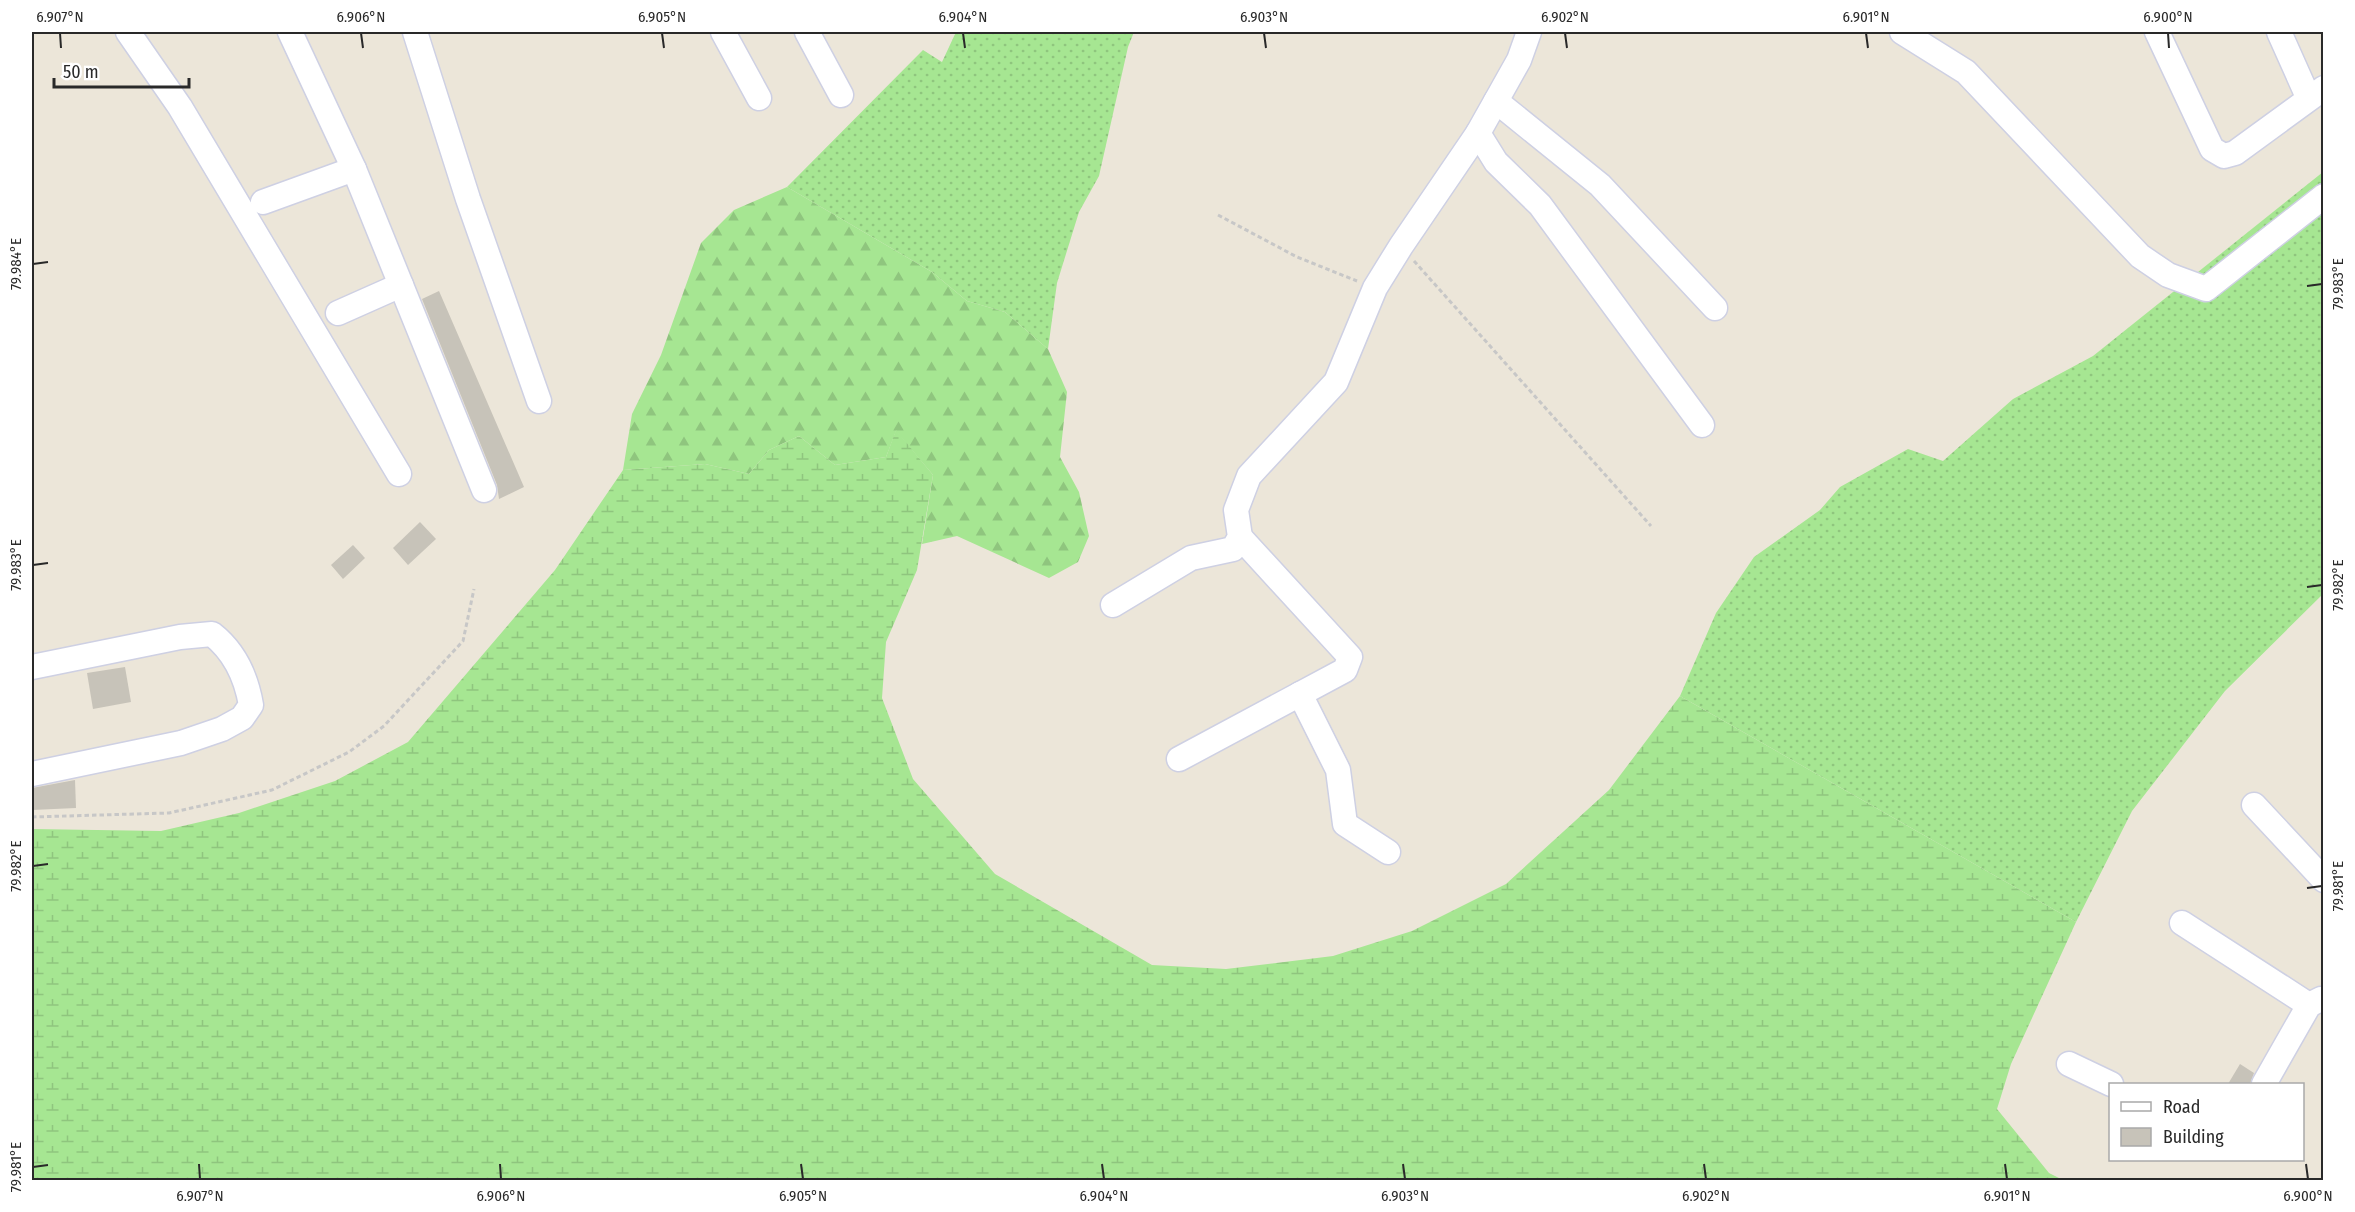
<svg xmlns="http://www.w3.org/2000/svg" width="2355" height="1212" font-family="'Fira Sans Condensed',sans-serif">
<defs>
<pattern id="grass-dots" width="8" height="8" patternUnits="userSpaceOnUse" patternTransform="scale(1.5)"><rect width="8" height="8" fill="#a6e692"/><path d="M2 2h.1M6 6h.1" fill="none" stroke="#8fc57e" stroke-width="1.8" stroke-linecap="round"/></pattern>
<pattern id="forest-firs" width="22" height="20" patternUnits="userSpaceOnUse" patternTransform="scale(1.5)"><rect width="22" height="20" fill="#a6e692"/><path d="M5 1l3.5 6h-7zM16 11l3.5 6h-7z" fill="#8fc57e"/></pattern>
<pattern id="wetland-marsh" width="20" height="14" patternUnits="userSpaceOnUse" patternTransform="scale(1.5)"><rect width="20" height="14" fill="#a6e692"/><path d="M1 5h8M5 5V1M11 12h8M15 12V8" fill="none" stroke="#8fc57e"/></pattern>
</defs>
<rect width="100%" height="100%" fill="#ece6d9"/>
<!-- grass -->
<g fill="url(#grass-dots)">
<path d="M956 32H1134L1128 47 1099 176 1079 212 1057 283 1048 349 1005 312 967 301 932 272 787 187 923 50 942 62Z"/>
<path d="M2323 172V594L2225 691 2132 811 2076 922 1680 696 1716 613 1754 557 1820 510 1840 487 1908 449 1943 461 2013 399 2093 356Z"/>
</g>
<!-- forest -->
<path fill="url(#forest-firs)" d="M787 187 932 272 967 301 1005 312 1048 349 1067 392 1060 457 1079 492 1089 536 1078 562 1049 578 957 536 922 544 933 475 896 431 886 457 835 465 799 436 769 450 749 474 705 464 623 470 632 414 661 355 701 243 734 210Z"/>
<!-- wetland -->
<path fill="url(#wetland-marsh)" d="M896 430 933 475 917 570 886 642 882 698 913 779 995 874 1152 965 1226 969 1333 956 1412 931 1506 884 1609 790 1680 696 2076 922 2011 1064 1997 1109 2049 1173 2063 1180H32V829L161 831 239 813 335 781 408 742 555 570 623 470 705 464 749 474 769 450 799 436 835 465 886 457Z"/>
<!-- building -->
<g fill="#c7c3b9">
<path d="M439 291 524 487 499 499 497 485 422 299Z"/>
<path d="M420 522 436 539 408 565 393 548Z"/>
<path d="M353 545 365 558 343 579 331 565Z"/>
<path d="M125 667 131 702 93 709 87 673Z"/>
<path d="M75 780 76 808 32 810V788Z"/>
<path d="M2240 1064 2254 1073 2250 1084H2228Z"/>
</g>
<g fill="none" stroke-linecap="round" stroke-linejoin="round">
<defs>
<g id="minor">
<path d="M128 32 180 107 399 474"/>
<path d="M290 32 354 169 484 490"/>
<path d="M415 32 468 199 539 401"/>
<path d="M723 32 759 98"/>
<path d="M807 32 841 95"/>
<path d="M1902 32 1966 72 2140 256 2168 275 2206 289 2324 196"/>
<path d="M2157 32 2212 149 2224 156 2235 153 2324 88"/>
<path d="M2279 32 2308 97"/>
<path d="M1496 101 1600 185 1715 308"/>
<path d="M1478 133 1496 162 1540 205 1702 425"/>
<path d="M263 202 354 169"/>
<path d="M338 313 401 285"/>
<path d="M1113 605 1191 558 1233 549 1240 537 1236 510 1249 476 1336 382 1375 288 1401 246 1478 133 1519 60 1529 32"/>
<path d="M32 667 180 637 212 634C235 652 246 676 251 705L242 718 222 729 181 743 32 774"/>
<path d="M1300 694 1338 770 1345 824 1388 852"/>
<path d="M1179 759 1345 670 1350 657 1240 537"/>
<path d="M2254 805 2324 880"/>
<path d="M2182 923 2309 1005"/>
<path d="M2069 1064 2111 1084"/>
<path d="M2264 1084 2309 1005 2321 999"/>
</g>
</defs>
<!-- minor casing -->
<use href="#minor" stroke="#ced0e3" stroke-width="27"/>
<!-- path -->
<g stroke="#c7c7c7" stroke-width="3" stroke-dasharray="4.5 3" stroke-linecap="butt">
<path d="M1218 215 1297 257 1357 281"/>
<path d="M1414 261 1651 526"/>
<path d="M32 817 169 813 272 790 349 752 384 726 463 641 474 589"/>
</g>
<!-- minor -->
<use href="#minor" stroke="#fff" stroke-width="24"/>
</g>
<!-- ticks -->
<path fill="none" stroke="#292929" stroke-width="2" d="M60 33 61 48M361 33 363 48M662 33 664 48M963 33 965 48M1264 33 1266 48M1565 33 1567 48M1866 33 1868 48M2168 33 2169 48M33 264 48 262M2307 286 2322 284M33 565 48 563M2307 587 2322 585M33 866 48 864M2307 888 2322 886M199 1164 200 1179M500 1164 501 1179M801 1164 803 1179M1102 1164 1104 1179M1403 1164 1405 1179M1704 1164 1706 1179M2005 1164 2007 1179M2306 1164 2308 1179M33 1167 48 1165"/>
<!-- border -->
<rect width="2355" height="1212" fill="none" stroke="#ffffff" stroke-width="66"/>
<!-- legend -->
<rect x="2109" y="1083" width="195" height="78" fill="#ffffff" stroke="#a9a9a9" stroke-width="1.5"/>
<rect x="2121" y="1102" width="30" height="9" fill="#ffffff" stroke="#a9a9a9" stroke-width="1.5"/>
<text x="2163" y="1113" font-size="18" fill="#292929">Road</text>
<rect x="2121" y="1128" width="30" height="18" fill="#c7c3b9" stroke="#a9a9a9" stroke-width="1.5"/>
<text x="2163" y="1143" font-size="18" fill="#292929">Building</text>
<!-- scale -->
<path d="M54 78v9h135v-9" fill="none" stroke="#292929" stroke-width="3"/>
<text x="63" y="78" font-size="18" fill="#292929" stroke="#ffffff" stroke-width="4.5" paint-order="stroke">50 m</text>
<rect x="33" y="33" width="2289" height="1146" fill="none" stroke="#292929" stroke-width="2"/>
<g font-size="15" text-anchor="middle" fill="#292929">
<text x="60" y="22">6.907°N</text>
<text x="361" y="22">6.906°N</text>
<text x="662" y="22">6.905°N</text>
<text x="963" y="22">6.904°N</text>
<text x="1264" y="22">6.903°N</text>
<text x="1565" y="22">6.902°N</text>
<text x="1866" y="22">6.901°N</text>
<text x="2168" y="22">6.900°N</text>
<text transform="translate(16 264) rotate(-90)" y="5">79.984°E</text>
<text transform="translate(2338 284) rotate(-90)" y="5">79.983°E</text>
<text transform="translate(16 565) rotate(-90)" y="5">79.983°E</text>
<text transform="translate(2338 585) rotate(-90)" y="5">79.982°E</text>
<text transform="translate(16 866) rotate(-90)" y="5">79.982°E</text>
<text transform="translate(2338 886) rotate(-90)" y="5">79.981°E</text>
<text transform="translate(16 1167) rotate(-90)" y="5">79.981°E</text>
<text x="200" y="1201">6.907°N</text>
<text x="501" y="1201">6.906°N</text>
<text x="803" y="1201">6.905°N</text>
<text x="1104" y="1201">6.904°N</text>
<text x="1405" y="1201">6.903°N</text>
<text x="1706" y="1201">6.902°N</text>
<text x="2007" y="1201">6.901°N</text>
<text x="2308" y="1201">6.900°N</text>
</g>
</svg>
